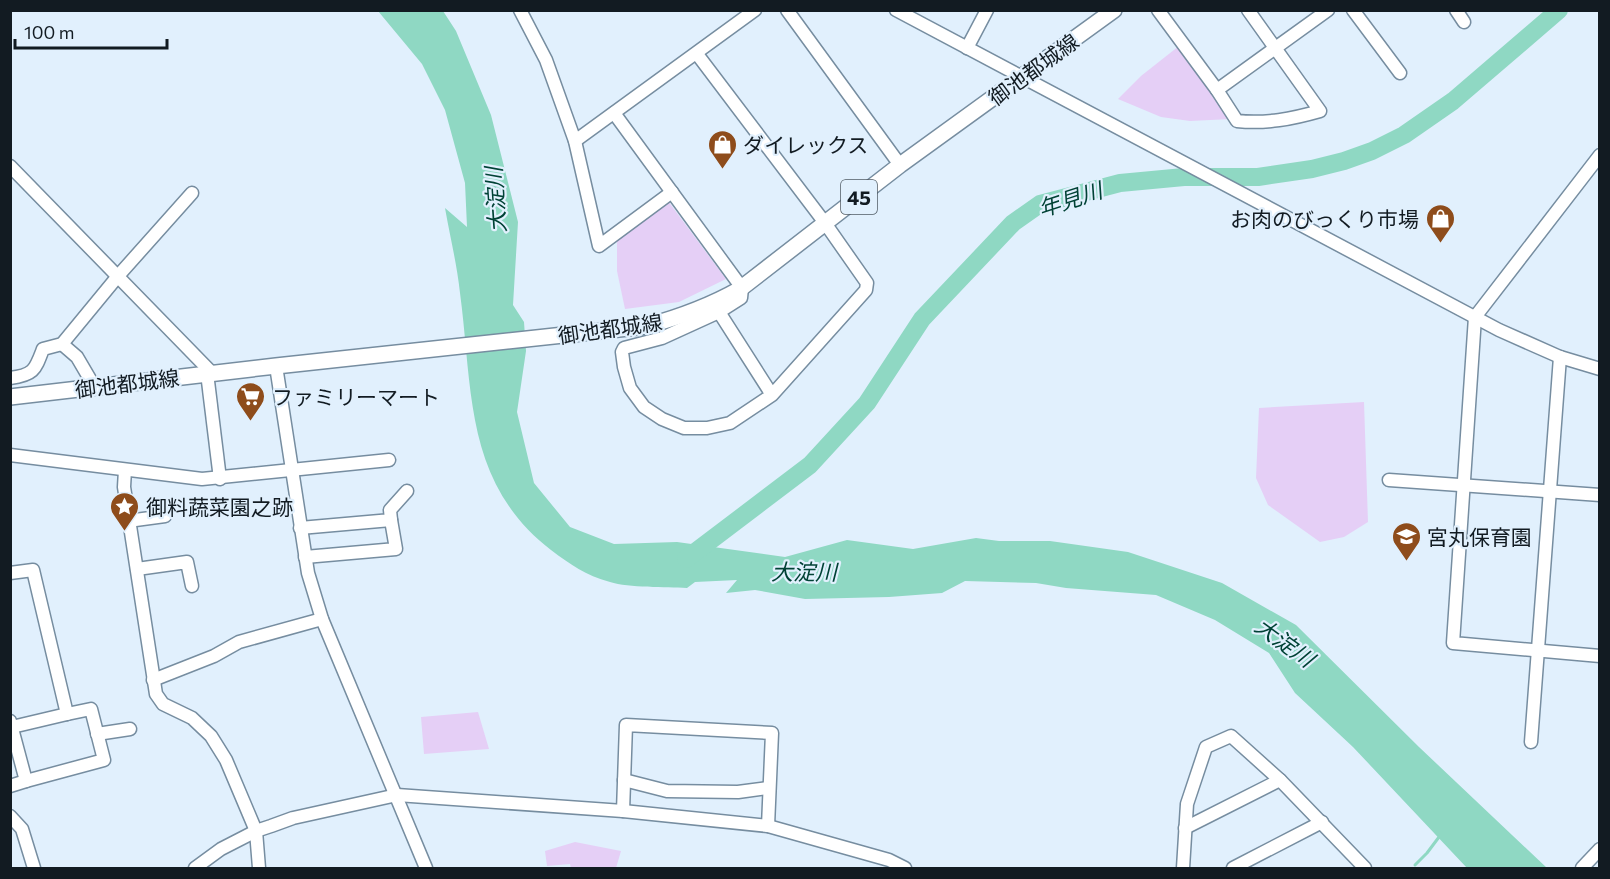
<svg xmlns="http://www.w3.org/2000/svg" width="1610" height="879" font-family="Commissioner,'Noto Sans JP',sans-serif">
<rect width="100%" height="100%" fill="#e1f0fd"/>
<!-- green -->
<g fill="#e5cff6">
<path d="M1179 46 1231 119 1190 121 1161 117 1118 99 1141 76Z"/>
<path d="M668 201 726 279 679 302 625 309 617 271V238Z"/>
<path d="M1364 402 1368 522 1344 537 1320 542 1268 505 1256 478 1259 408Z"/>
<path d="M478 712 489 749 424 754 421 717Z"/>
<path d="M575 842 621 851 616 868H571L570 864 547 866 545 851Z"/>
</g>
<!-- water -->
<path fill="#8fd8c3" d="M378 11H443L456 31 491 115 518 222 513 305 524 322 526 351 517 412 534 483 570 527 614 544 677 542 785 557 847 540 913 549 976 538 999 541H1050L1128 552 1222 583 1296 625 1419 747 1547 868H1467L1353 747 1295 693 1269 653 1215 620 1156 595 1066 588 1036 583 965 581 942 593 889 597 805 599 755 590 726 593 737 580 695 582 687 588C666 587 629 588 610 582 585 575 571 565 551 550 464 483 473 390 460 293 457 265 450 236 445 208L467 227 465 183 445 110 422 64Z"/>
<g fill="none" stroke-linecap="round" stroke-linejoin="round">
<!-- stream -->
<path stroke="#8fd8c3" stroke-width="3" d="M1415 865 1427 853 1439 837"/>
<!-- river -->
<path stroke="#8fd8c3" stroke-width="18" d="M686 559 810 465 867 403 922 319 1013 223 1040 204 1120 183 1184 177H1258L1312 169 1344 161 1372 151 1404 135 1453 101 1559 10"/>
<defs>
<g id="minor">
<path d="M520 10 546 60 575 141 599 246 672 192"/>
<path d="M787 10 900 165"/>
<path d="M896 10 1499 330 1560 357 1600 369"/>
<path d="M1158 10 1217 90 1328 10"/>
<path d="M1353 10 1400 73"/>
<path d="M1456 10 1464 22"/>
<path d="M967 48 987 10"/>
<path d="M697 54 825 223 867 283 866 290 772 395 730 423 707 428H684L662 419 644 407 630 388 624 367 622 352 624 348 662 338 719 312 772 395"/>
<path d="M1217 90 1237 121C1266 124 1292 119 1320 111L1248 10"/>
<path d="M614 113 742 288 741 298 719 312"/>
<path d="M575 141 755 10"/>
<path d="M1600 155 1475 317 1453 643 1600 656"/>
<path d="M10 166 212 373"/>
<path d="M62 344 77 357 94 386"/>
<path d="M276 366 308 573 322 619 426 868"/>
<path d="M207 373 220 479"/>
<path d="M10 378C34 375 35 370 43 349L62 344 118 276 192 193"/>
<path d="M10 455 202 479 389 460"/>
<path d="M125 470 124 487 156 694 163 704 192 718 211 736 226 760 256 831 259 868"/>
<path d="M1389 480 1600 495"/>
<path d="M128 521 165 516"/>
<path d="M300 528 391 520 390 510 407 491"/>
<path d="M305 557 396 549 391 520"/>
<path d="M137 569 187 562 192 586"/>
<path d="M10 573 33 570 67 714 12 727"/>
<path d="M153 680 214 656 239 642 322 619"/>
<path d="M10 721 26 781 10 786"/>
<path d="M97 734 130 729"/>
<path d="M1531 742 1560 357"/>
<path d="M624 780 667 791 738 792 768 788"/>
<path d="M26 781 104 760 91 709 67 714"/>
<path d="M623 811 626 725 772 733 768 826"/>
<path d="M10 816 22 829 34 868"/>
<path d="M1185 828 1280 780"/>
<path d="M195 868 221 849 256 831 271 826 293 818 397 795 623 811 768 826 889 860 905 868"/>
<path d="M1183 868 1187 804 1206 747 1231 736 1280 780 1365 868"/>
<path d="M1233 868 1322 822"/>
<path d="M1582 868 1600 849"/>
</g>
<path id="major" d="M10 397 276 366 647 326C680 317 710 306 740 289L900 165 1114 10"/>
</defs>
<!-- minor casing -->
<use href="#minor" stroke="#768da0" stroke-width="15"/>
<!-- major casing -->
<use href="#major" stroke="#768da0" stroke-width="18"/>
<!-- minor -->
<use href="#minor" stroke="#fff" stroke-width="12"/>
<!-- major -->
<use href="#major" stroke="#fff" stroke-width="15"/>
</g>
<!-- icons -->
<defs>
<symbol id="shop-pin" viewBox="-11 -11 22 30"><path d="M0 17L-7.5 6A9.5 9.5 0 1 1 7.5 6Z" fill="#8e4c1b" stroke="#e1f0fd"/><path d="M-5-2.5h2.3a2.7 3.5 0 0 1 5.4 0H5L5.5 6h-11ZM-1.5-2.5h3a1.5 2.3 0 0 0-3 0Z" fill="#fff"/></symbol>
<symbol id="supermarket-pin" viewBox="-11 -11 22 30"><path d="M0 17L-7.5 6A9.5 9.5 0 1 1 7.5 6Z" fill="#8e4c1b" stroke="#e1f0fd"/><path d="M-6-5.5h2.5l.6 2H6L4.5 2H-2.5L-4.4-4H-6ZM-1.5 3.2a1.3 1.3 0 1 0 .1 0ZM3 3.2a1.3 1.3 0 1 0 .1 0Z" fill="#fff"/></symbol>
<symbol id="sight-pin" viewBox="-11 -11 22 30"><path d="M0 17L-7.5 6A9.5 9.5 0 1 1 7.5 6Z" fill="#8e4c1b" stroke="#e1f0fd"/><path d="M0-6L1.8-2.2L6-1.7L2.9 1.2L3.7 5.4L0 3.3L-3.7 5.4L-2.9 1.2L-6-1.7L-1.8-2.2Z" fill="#fff"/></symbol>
<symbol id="school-pin" viewBox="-11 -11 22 30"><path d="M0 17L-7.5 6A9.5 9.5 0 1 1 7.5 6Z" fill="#8e4c1b" stroke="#e1f0fd"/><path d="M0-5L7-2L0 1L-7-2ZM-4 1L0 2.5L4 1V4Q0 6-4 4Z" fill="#fff"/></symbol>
</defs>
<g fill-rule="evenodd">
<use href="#shop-pin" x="706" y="128" width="33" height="45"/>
<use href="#shop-pin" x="1424" y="202" width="33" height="45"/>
<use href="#supermarket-pin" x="234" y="380" width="33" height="45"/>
<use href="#sight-pin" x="108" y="490" width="33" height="45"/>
<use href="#school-pin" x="1390" y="520" width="33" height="45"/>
</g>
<g text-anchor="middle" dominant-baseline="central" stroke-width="4.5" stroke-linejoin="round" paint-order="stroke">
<!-- shield labels -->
<rect fill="#e1f0fd" stroke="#505b64" stroke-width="1.5" x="841" y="180" width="36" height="34" rx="4.5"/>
<g font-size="20" font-weight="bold" fill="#121b22">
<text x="859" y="197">45</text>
</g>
<!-- street labels -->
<g font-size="21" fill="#121b22" stroke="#e1f0fd">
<text transform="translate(1033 69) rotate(-36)">御池都城線</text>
<text transform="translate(610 328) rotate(-8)">御池都城線</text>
<text transform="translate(127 383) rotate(-7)">御池都城線</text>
</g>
<!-- poi labels -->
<g font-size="21" fill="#121b22" stroke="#e1f0fd" text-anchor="start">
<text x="743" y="144">ダイレックス</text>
<text x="1419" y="218" text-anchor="end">お肉のびっくり市場</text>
<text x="272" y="396">ファミリーマート</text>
<text x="146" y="506">御料蔬菜園之跡</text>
<text x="1427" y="536">宮丸保育園</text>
</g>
<!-- water labels -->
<g font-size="22" font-style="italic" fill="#004235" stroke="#e1f0fd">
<text transform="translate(1070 199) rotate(-18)">年見川</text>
<text transform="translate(495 200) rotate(-94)">大淀川</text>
<text x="804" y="571">大淀川</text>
<text transform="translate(1285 642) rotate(36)">大淀川</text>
</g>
</g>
<!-- border -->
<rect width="1610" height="879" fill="none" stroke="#121b22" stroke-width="24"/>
<!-- scale -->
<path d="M15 39v9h152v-9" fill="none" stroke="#121b22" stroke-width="3"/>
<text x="24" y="39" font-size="18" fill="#121b22" stroke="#e1f0fd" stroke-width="4.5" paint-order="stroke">100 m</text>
</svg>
